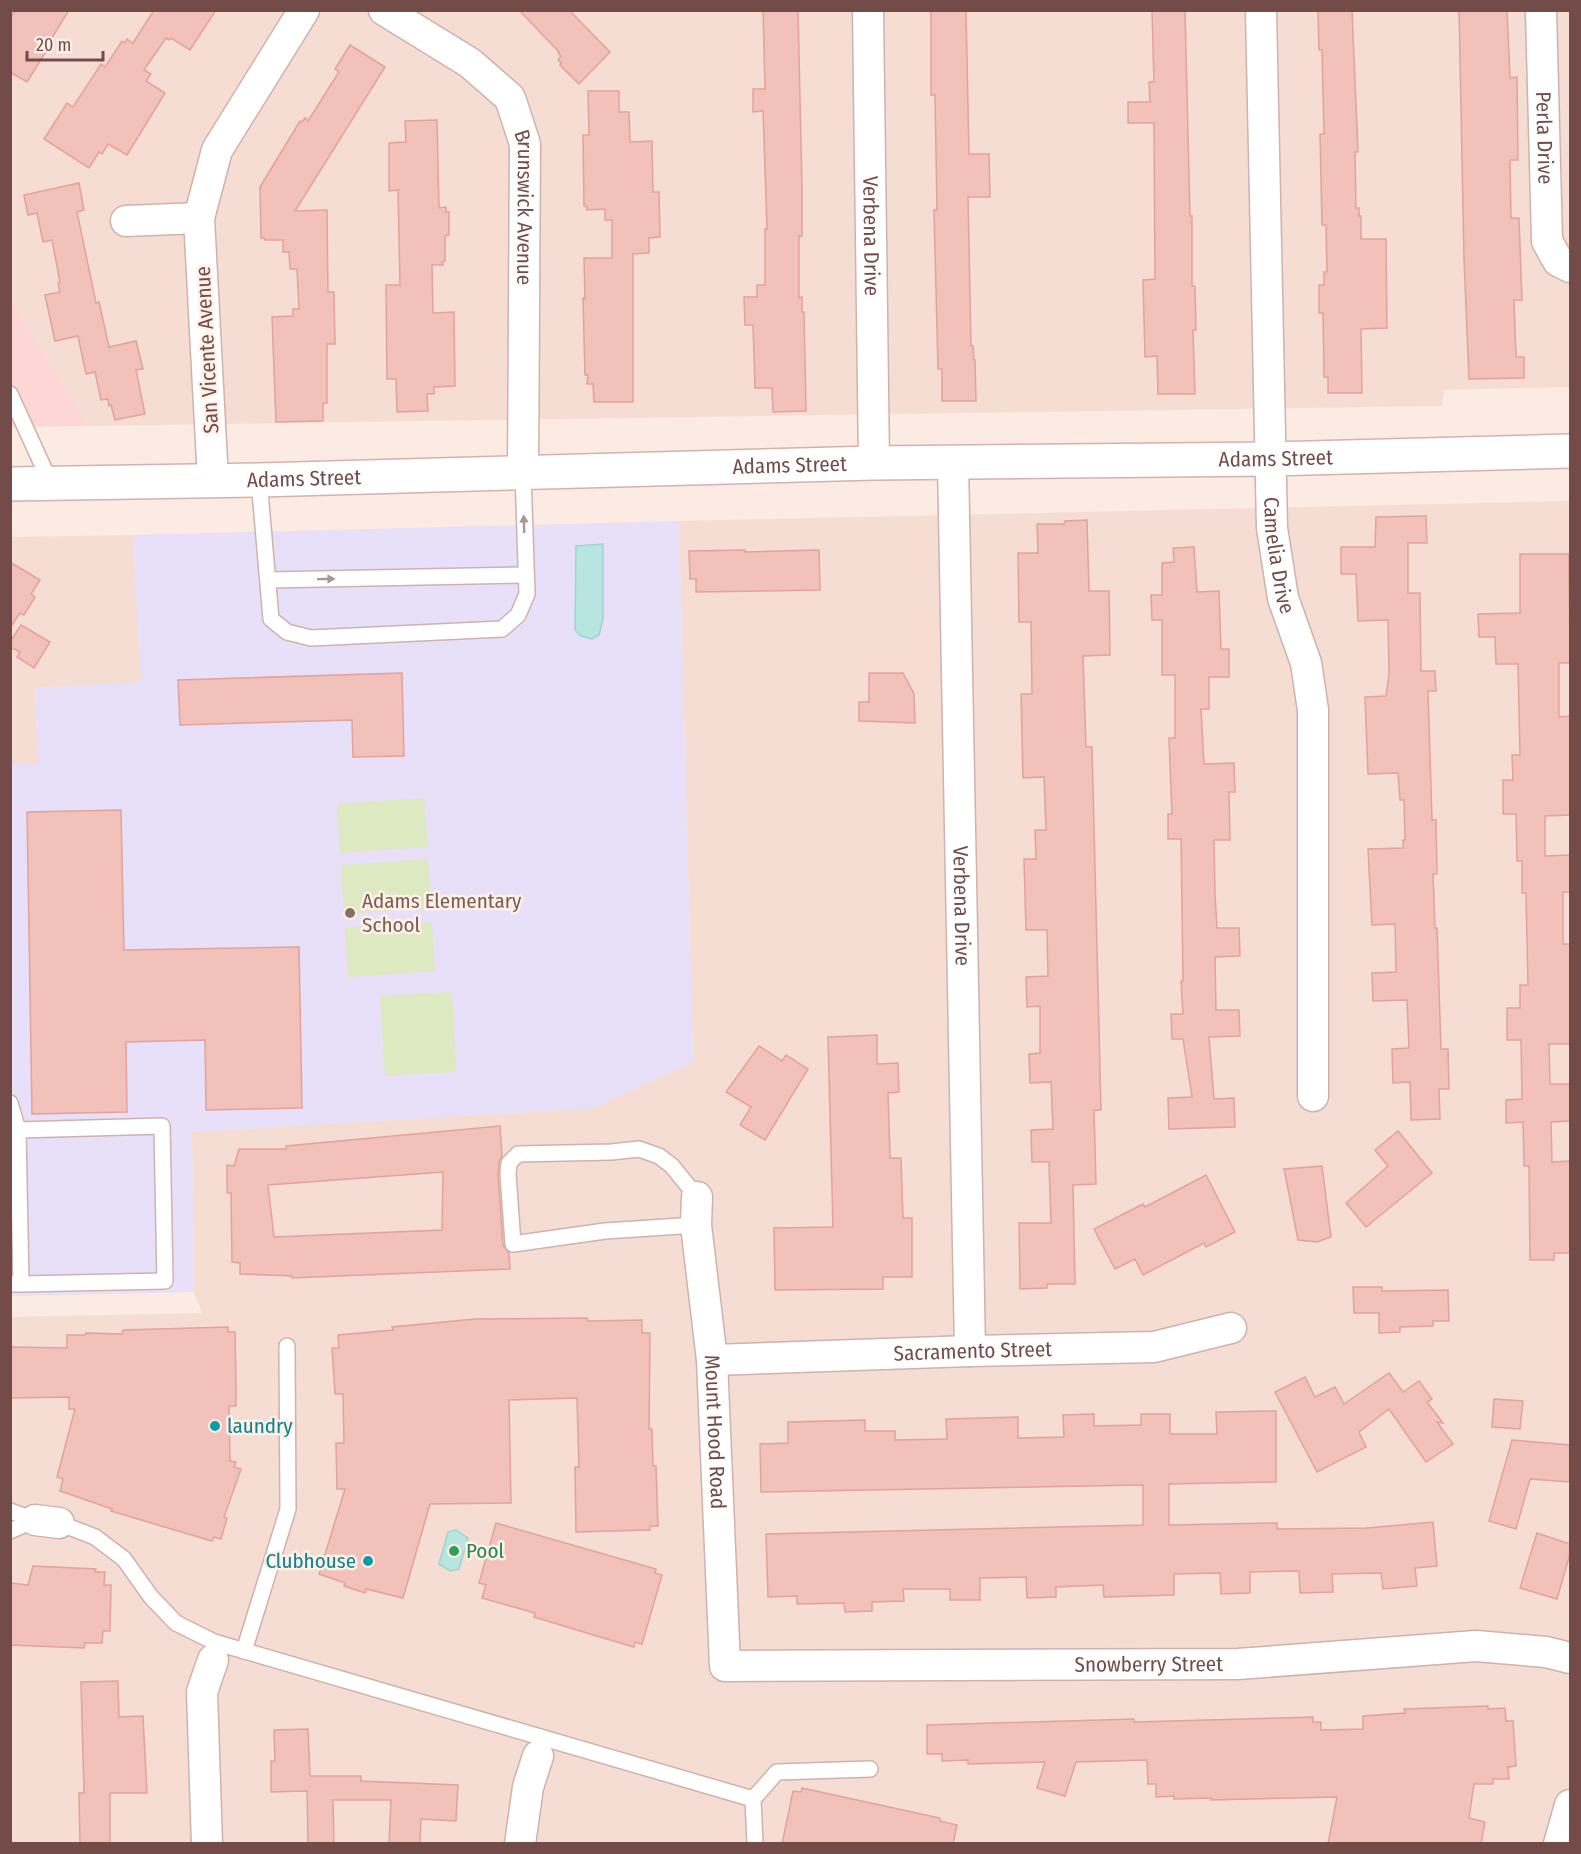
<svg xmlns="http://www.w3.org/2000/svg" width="1581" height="1854" font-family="'Fira Sans Condensed',sans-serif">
<rect width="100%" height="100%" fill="#fcebe2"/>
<!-- residential -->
<g fill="#f5ddd4">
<path d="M11 11H1570V387L1444 390 1442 406 89 426 11 300Z"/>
<path d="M1570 501V1843H11L10 1317 202 1313 194 1292 192 1132 594 1108 693 1062 679 521Z"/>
<path d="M133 535 142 682 35 688 38 763 11 764 10 537Z"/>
</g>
<!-- commercial -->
<path fill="#fcd7d6" d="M11 300 89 426 11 427Z"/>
<!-- education -->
<path fill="#e8dff8" d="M679 521 693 1062 594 1108 192 1132 194 1292 11 1296 10 764 38 763 35 688 141 682 133 535Z"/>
<!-- green -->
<g fill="#dce9c1">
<path d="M424 798 428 847 340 853 337 804Z"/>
<path d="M428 859 431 908 344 914 341 865Z"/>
<path d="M432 922 435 971 348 977 345 928Z"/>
<path d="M452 992 456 1072 385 1076 380 996Z"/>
</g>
<!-- water -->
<g fill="#b7e5df" stroke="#9ed6cf" stroke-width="1.5">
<path d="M603 544V619L599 635 592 639 581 636 575 630 576 546Z"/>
<path d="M456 1530 468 1538 459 1569 450 1571 439 1564 448 1532Z"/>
</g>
<!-- building -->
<g fill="#f1c1ba" stroke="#e3a29b" stroke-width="1.5" fill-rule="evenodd">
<path d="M16 10H69L50 41 52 42 27 82 10 72V18Z"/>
<path d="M154 10H216L190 50 171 38 169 40 166 38 144 70 151 74 146 81 165 93 127 155 108 144 102 154 99 152 89 168 44 139 67 103 73 107 101 64 105 67 122 41 125 43 127 39 133 43Z"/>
<path d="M519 10H569L610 52 579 84 560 65 561 63 558 60 561 56 558 53 559 52Z"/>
<path d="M763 10H798L802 188V236H799V298L802 297V312H804L806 411 773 412 772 388H755L753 325H745L744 297H757V285H765V229H767L763 111 753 112V89H765Z"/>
<path d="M931 10H966L969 154H989L990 197H968L971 346H973L974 360H975L976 401H942V369H938L934 210H937L935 95H931Z"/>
<path d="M1152 10H1185L1190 216H1192V286H1195L1196 330H1193L1195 394H1158L1157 356 1145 357 1143 280 1155 279 1154 123H1128V102H1150L1149 82H1154Z"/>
<path d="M1318 10H1352L1358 152H1355L1356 208H1359V216H1361V239H1386L1387 328 1361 329 1362 393H1328V377H1324L1323 313H1319V285H1324V272H1327L1326 225H1322L1320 134H1324L1322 50H1319Z"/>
<path d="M1459 10H1507L1510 78 1517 77 1518 160H1510L1511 218H1519L1522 300H1514L1516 357H1524V378L1469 379 1464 258Z"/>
<path d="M350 45 385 67 295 211 327 210 328 292H334L335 344H327V403H323V421L276 422 272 317 293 316V309H299L297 269H290L289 252H283V240H265L264 238H261L260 187 300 121 302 122 305 118 308 121 339 72 335 69Z"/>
<path d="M588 91H619V112H629L630 142 652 141 653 192H659L660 237 649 238V253L633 254V402H594L593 384H587L588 375H585L583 298 585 299 584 258H612V220H605V209L587 210V207L584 206 583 135H589Z"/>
<path d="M437 120 439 208 446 207V212H449V235H446L445 239V261L442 262 443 265H432L433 313 454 312 455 386 434 387V394H427L428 411 397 412 396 379H387L386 285H400L398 190 389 191V143L406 142 405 121Z"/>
<path d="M79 183 84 210 77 212 96 303 99 302 109 347 136 341 143 369 136 370 145 414 115 420 111 405 109 406 108 399 101 400 95 372 86 374 78 336 55 341 45 295 60 292 58 283 60 282 52 240 43 242 37 213 28 215 24 195Z"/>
<path d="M1426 516 1427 543H1408V593H1420L1421 671H1435L1436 691H1428L1432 820H1436L1437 874H1433L1435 928H1437L1441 1049H1448L1449 1089H1439L1440 1119 1411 1120 1410 1082 1393 1083 1392 1049 1409 1048 1407 1000 1373 1001 1372 973 1396 972 1395 924 1372 925 1368 849 1403 848V840H1405L1404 800H1400L1398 773 1368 774 1365 697 1386 696 1389 674 1388 620 1358 621 1356 574H1341V547H1375L1376 517Z"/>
<path d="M1087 520 1089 591H1109L1110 655 1083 656 1086 747H1092L1101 1110H1094L1096 1184 1073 1185 1075 1284H1047V1288L1020 1289 1019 1223H1051L1049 1162H1032L1031 1130 1053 1129 1051 1082 1030 1083 1029 1054 1040 1053V1006L1027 1007 1026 977 1048 976 1047 930H1026L1024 859H1036L1035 830H1046L1044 777 1023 778 1021 694H1032L1031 622H1019L1018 553H1038L1037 524H1064L1065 521Z"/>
<path d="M1194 547 1197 592 1219 591 1221 649H1229V677H1209V709H1201L1204 764 1234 763 1235 792H1229L1230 840H1214L1215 894 1217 928H1239L1240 956 1215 957 1216 1010H1239L1240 1036 1209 1037 1214 1099 1234 1098 1235 1127 1169 1129 1168 1098 1192 1097 1183 1039H1172L1171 1014H1183L1181 981H1183L1181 839H1168V814H1172L1169 738H1175V675H1162V620H1152L1151 595H1162V563L1174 562 1173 548Z"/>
<path d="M745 550V552L819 550 820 590 696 592V579H690L689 551Z"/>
<path d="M1520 554H1569L1570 663H1559V717L1570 716V815L1545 816V856L1570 855V892H1563V944H1570V1044H1549L1550 1084H1570V1121L1551 1122 1552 1162 1570 1161V1253H1554V1260H1530L1529 1166H1524L1523 1122 1506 1123V1100L1522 1099 1521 1040H1507V1008H1520V985H1528L1526 893H1522V861H1517L1516 814H1503V780H1513L1512 755H1520L1518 664H1496L1495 637H1479L1478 614 1520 613Z"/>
<path d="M10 562 40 580 31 594 35 597 24 615 20 613 10 628Z"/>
<path d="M21 625 50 642 34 668 17 657 20 652 10 647V642Z"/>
<path d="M402 673 404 756 353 757 352 720 180 725 178 680Z"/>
<path d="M869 673H903L914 694 915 723 859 721V702H869Z"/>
<path d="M121 810 124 950 299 947 302 1108 206 1110 205 1040 126 1042 127 1112 32 1114 27 812Z"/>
<path d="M877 1035V1064L898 1063 899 1092 888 1093 890 1158H901L903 1218H912V1277H883V1289L775 1290 774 1228 833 1227 828 1037Z"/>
<path d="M759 1046 782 1061 786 1055 808 1069 765 1140 740 1125 751 1107 726 1092Z"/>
<path d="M500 1126 502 1156 499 1162 498 1175 503 1245 509 1253 510 1269 292 1278V1276L240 1274V1263L232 1262 231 1193H227V1165L234 1166 239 1149H286V1146ZM443 1172 442 1230 274 1237 268 1185Z"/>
<path d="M1398 1131 1432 1173 1366 1227 1346 1203 1388 1166 1375 1150Z"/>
<path d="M1322 1166 1331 1237 1317 1242 1298 1240 1284 1169Z"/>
<path d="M1206 1175 1235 1232 1206 1247 1204 1243 1143 1275 1135 1259 1115 1269 1094 1229 1143 1204 1145 1207Z"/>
<path d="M1353 1287H1382V1291L1448 1290 1449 1321H1433V1326L1400 1327V1332L1379 1333V1313H1354Z"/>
<path d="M587 1318 588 1321 642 1320V1333H650L649 1429H652L653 1466H656L658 1526H650V1530L576 1532 575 1467H579L577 1398 509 1400 511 1503 430 1504 403 1598 366 1589 365 1593 344 1586 345 1583 319 1574 345 1489H337L336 1443H344L343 1394H335L332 1348H339L338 1335 393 1330 392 1327 475 1319Z"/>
<path d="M228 1327V1332H235L236 1382V1406H229L230 1461 236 1462 234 1467 241 1469 224 1517 227 1518 221 1539 214 1537 212 1541 178 1531 111 1511 112 1509 60 1491 63 1479 57 1477 75 1409H69V1397L10 1398V1347L67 1348V1335H85L86 1333 122 1334 123 1330Z"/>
<path d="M1389 1373 1403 1392 1419 1381 1432 1399 1427 1402 1443 1423 1437 1422 1453 1444 1426 1462 1389 1409 1359 1432 1366 1447 1317 1472 1275 1392 1305 1377 1315 1397 1335 1387 1344 1404Z"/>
<path d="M1494 1399 1523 1401 1520 1429 1492 1427Z"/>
<path d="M1276 1411V1482L1169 1484V1525L1277 1523V1529L1367 1528 1433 1522 1437 1566 1415 1568 1417 1586 1383 1589 1381 1573 1332 1574 1333 1592 1300 1593 1299 1571 1250 1572V1593L1221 1594 1220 1573 1174 1574V1595L1104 1597 1103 1585 1056 1587V1597L1027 1598 1026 1577 980 1578V1600H950V1589H903L904 1601 872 1602V1611L845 1612 844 1603 797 1604V1596L768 1597 766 1534 1143 1525V1485L761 1492 760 1444 788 1443V1422L865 1420V1431H895V1440L947 1439 946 1419 1018 1417V1438L1064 1437 1063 1415 1094 1414V1426L1141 1425V1414H1170V1434H1217L1216 1412Z"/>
<path d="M1512 1440 1570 1445V1482L1530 1479 1516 1529 1489 1521Z"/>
<path d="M496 1523 656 1569 655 1573 662 1575 642 1644 635 1642 634 1647 600 1637 534 1617 535 1613 482 1598 486 1585 479 1583Z"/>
<path d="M1537 1533 1570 1544V1554L1557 1599 1520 1588Z"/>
<path d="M33 1566 96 1569 95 1572H105L104 1585H111L110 1631H103L102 1643H85L84 1648 10 1645V1583L28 1585Z"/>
<path d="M118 1681 119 1717 143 1716 147 1793H110V1844H80L79 1793H84L81 1682Z"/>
<path d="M1488 1706V1709L1505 1708 1506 1721H1513L1516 1766 1508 1767 1509 1779H1493V1784H1474L1469 1818 1485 1822 1481 1844H1328L1337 1797 1211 1800V1798L1174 1799V1796L1156 1797V1784H1148L1147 1760 1076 1762 1065 1796 1037 1788 1045 1762 968 1764V1760L942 1761V1754H927V1725L1134 1719V1722L1313 1717V1722H1321V1730L1363 1729V1716L1405 1713 1404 1709Z"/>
<path d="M308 1729 310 1776H361V1781L458 1785 456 1821 421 1819 420 1844H389L391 1800H333L334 1844H308L307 1791 271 1792V1761H275L274 1730Z"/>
<path d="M802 1788 940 1818V1821L957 1825 953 1844H782L793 1791 801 1792Z"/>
</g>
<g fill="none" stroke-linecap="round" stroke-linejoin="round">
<defs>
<g id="service">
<path d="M10 394 51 484"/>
<path d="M259 480 271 619 287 632 311 638 502 629 518 615 527 594 523 473"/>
<path d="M268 580 526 575"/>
<path d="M10 1103 18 1130"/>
<path d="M696 1225 605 1231 513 1244 508 1174 509 1163 518 1154 611 1152 639 1149 659 1156 672 1166 697 1197"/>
<path d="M10 1284H21L165 1281 162 1126 18 1130 21 1284"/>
<path d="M10 1511 35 1520"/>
<path d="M59 1523 95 1537 124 1559 151 1597 176 1623 214 1642 753 1799 755 1844"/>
<path d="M10 1531 35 1520"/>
<path d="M244 1651 288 1509 287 1346"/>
<path d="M753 1799 777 1772 870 1769"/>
</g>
<g id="minor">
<path id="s1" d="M384 10 470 63 510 98 525 144 523 473"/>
<path id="s2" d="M868 10 874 463"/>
<path id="s3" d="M1261 10 1272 528 1283 598 1306 663 1313 710V1096"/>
<path id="s4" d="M1541 10 1547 241 1558 261 1570 267"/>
<path d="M126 221 199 218"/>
<path id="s5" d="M953 462 970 1351"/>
<path d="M213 481 199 218 217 150 304 10"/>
<path id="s6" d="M697 1197 696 1225 712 1360 725 1666 1238 1664 1476 1646 1546 1652 1570 1658"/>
<path id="s7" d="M712 1360 970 1351 1154 1347 1231 1328"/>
<path d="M35 1520 59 1523"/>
<path d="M207 1844 202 1692 213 1660"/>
<path d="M520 1844 528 1787 538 1756"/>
<path d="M1559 1844 1570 1805"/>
</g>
<g id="secondary">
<path id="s8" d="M10 484 259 480 874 463 1271 459 1570 451"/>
</g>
</defs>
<!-- service casing -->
<use href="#service" stroke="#cfb2ac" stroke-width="18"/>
<!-- minor casing -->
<use href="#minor" stroke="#cfb2ac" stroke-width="33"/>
<!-- secondary casing -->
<use href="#secondary" stroke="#d4b2ab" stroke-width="36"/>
<!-- service -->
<use href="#service" stroke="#fff" stroke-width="15"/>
<!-- minor -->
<use href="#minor" stroke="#fff" stroke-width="30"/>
<!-- secondary -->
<use href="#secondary" stroke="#fff" stroke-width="33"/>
</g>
<!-- one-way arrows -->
<defs><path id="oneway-solid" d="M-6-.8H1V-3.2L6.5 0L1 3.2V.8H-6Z" transform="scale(1.5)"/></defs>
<g fill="#ab9492">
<use href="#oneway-solid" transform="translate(524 524) rotate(-92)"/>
<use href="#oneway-solid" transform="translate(326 579) rotate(-1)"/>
</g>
<!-- markers -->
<circle fill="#8d6e63" stroke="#fff0e8" stroke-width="2" cx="350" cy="913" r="6"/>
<g fill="#0f9aa8" stroke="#fff0e8" stroke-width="2">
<circle cx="215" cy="1426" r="6"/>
<circle cx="368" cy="1561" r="6"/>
</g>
<circle fill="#2e9e5b" stroke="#fff0e8" stroke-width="2" cx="454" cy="1551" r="6"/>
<g text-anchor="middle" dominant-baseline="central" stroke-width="5" stroke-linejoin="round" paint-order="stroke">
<!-- street labels -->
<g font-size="21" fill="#734c49" stroke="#fff0e8">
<text stroke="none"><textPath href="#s4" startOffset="128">Perla Drive</textPath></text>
<text stroke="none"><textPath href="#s1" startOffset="266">Brunswick Avenue</textPath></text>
<text stroke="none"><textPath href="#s2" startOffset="226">Verbena Drive</textPath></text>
<text transform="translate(207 350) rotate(-93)">San Vicente Avenue</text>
<text stroke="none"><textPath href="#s8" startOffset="1266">Adams Street</textPath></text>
<text stroke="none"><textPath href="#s8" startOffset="780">Adams Street</textPath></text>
<text stroke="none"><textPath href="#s8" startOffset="294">Adams Street</textPath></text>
<text stroke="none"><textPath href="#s3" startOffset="546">Camelia Drive</textPath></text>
<text stroke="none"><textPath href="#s5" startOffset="444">Verbena Drive</textPath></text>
<text stroke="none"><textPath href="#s7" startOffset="261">Sacramento Street</textPath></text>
<text stroke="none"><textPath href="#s6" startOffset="236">Mount Hood Road</textPath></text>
<text stroke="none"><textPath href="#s6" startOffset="894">Snowberry Street</textPath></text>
</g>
<!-- education labels -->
<g font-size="21" fill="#785e54" stroke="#fff0e8" text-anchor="start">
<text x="362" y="901">Adams Elementary<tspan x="362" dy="24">School</tspan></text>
</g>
<!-- culture labels -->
<g font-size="21" fill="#0d838f" stroke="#fff0e8" text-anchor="start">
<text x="227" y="1426">laundry</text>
<text x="356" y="1561" text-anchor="end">Clubhouse</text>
</g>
<!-- leisure labels -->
<g font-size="21" fill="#27864d" stroke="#fff0e8" text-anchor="start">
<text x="466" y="1551">Pool</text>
</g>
</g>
<!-- border -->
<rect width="1581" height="1854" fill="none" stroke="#734c49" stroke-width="24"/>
<!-- scale -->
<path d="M27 51v9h76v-9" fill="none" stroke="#734c49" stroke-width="3"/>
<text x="36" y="51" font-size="18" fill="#734c49" stroke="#fff0e8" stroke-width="4.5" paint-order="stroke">20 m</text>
</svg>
